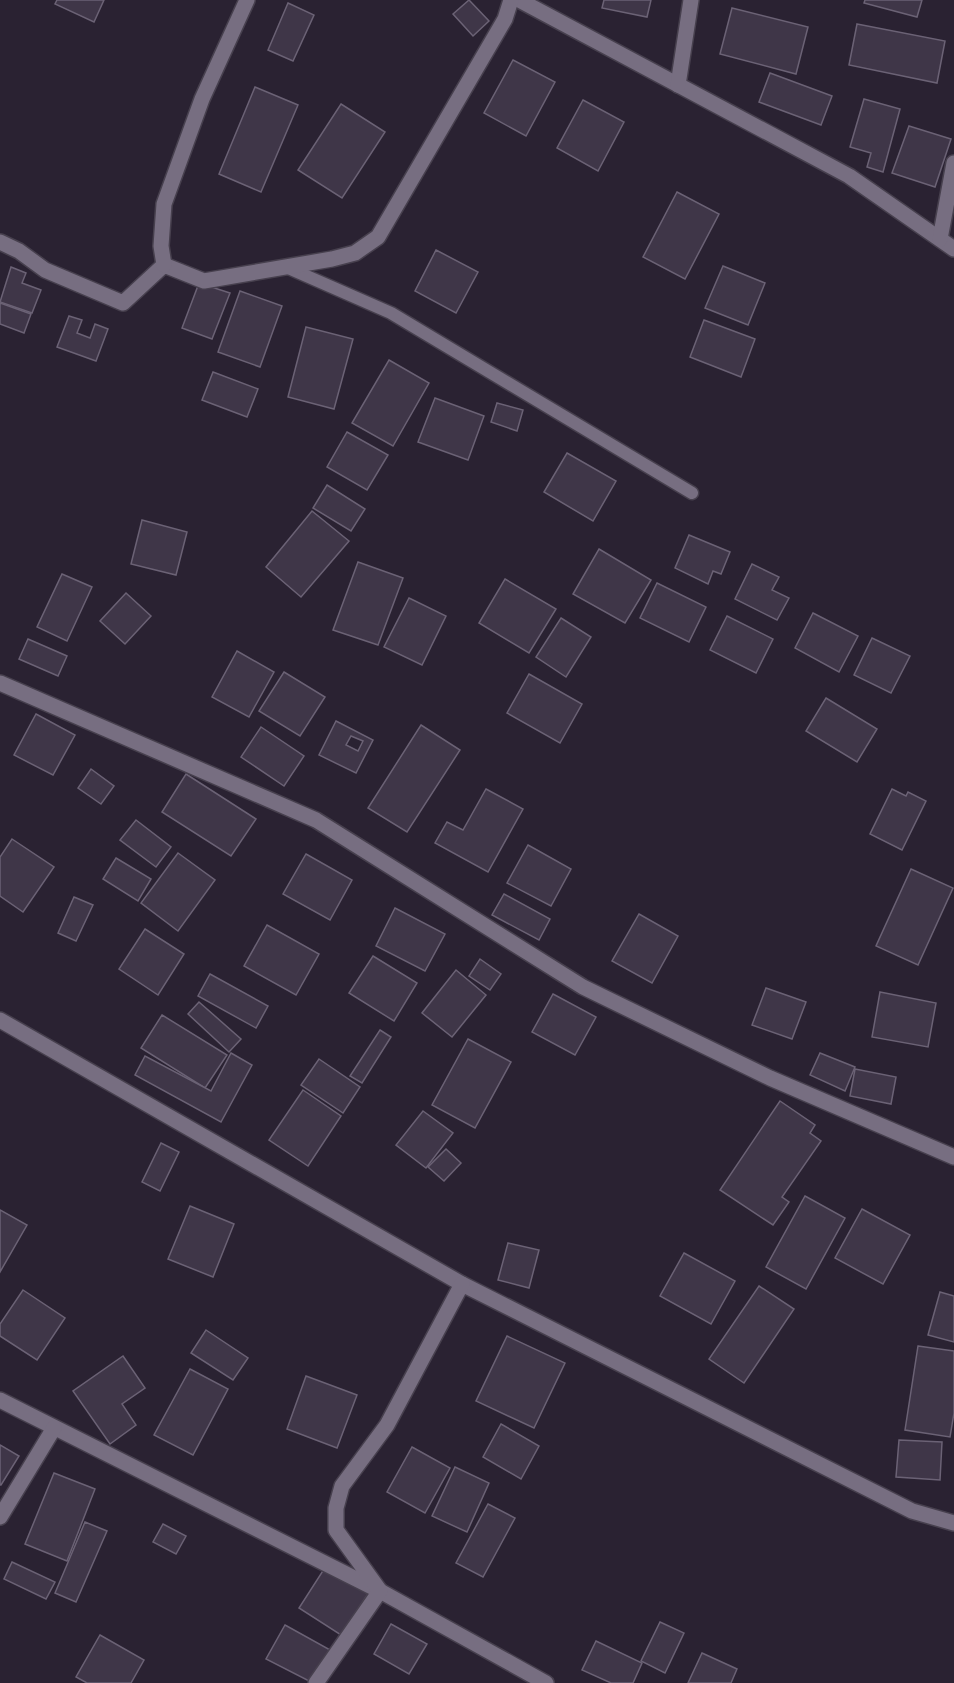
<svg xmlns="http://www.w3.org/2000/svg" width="954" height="1683" font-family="Barlow,sans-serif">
<rect width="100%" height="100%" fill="#2a2232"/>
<!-- building -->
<g fill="#3f3648" stroke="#6b6275" stroke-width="1.5" fill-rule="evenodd">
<path d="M57 0H104L94 22 55 4Z"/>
<path d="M469 0 489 21 473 36 453 14Z"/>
<path d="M604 0H651L647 17 602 8Z"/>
<path d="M865 0H922L917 17 864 3Z"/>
<path d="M288 3 314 15 293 61 268 50Z"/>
<path d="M732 8 808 27 796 74 720 54Z"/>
<path d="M857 24 945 41 937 83 849 65Z"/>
<path d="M513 60 555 82 526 136 484 113Z"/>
<path d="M770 73 832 96 821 125 759 102Z"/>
<path d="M255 87 298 105 261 192 219 174Z"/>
<path d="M864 99 900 109 883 172 867 167 871 153 850 147Z"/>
<path d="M583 100 624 122 598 171 557 148Z"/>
<path d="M341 104 385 132 342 198 298 170Z"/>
<path d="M909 126 951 139 935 187 892 173Z"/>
<path d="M677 192 719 214 685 279 643 257Z"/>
<path d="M436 250 478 272 456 313 415 291Z"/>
<path d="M723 266 765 283 748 325 705 308Z"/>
<path d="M11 267 26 273 22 283 41 290 32 313 0 302Z"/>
<path d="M199 283 230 293 212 339 182 328Z"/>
<path d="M240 291 282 306 260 367 218 352Z"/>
<path d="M0 303 31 314 24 333 0 324Z"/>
<path d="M69 316 82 320 77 333 90 338 95 324 108 329 96 361 57 347Z"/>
<path d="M704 320 755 339 741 377 690 357Z"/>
<path d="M306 327 353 339 334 409 288 397Z"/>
<path d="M389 360 429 383 393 446 352 423Z"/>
<path d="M213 372 258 389 247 417 202 400Z"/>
<path d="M435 398 484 416 468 460 418 442Z"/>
<path d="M497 403 523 410 517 431 491 422Z"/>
<path d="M347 432 388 455 367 490 327 467Z"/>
<path d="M567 453 616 481 593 521 544 492Z"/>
<path d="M327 485 365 509 351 531 313 508Z"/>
<path d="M312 511 349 541 301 597 266 567Z"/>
<path d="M142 520 187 532 176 575 131 564Z"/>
<path d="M689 535 730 552 721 574 713 571 708 584 675 568Z"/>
<path d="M599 549 651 580 625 623 573 594Z"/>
<path d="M358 562 403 578 378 645 333 630Z"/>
<path d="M752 564 779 577 772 590 789 598 777 620 735 599Z"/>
<path d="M62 574 92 587 67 641 37 627Z"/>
<path d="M505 579 556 609 529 653 479 623Z"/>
<path d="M657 583 706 607 689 642 640 618Z"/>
<path d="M126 593 151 616 125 644 100 621Z"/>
<path d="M409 598 446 616 422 665 384 647Z"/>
<path d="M813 613 858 636 839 672 795 648Z"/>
<path d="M727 616 773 639 756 673 710 650Z"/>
<path d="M561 618 591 637 566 677 536 657Z"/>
<path d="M872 638 910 656 891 693 854 675Z"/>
<path d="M28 639 67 656 58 676 19 659Z"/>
<path d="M237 651 274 672 249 717 212 697Z"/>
<path d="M284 672 325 697 300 736 259 711Z"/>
<path d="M529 674 582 704 560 743 507 713Z"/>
<path d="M826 698 877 729 857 762 806 731Z"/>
<path d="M36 714 75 735 53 775 14 755Z"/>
<path d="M336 721 373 740 356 773 319 755ZM351 736 363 741 358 751 346 745Z"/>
<path d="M421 725 460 750 407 832 368 808Z"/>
<path d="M261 727 304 756 284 786 241 757Z"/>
<path d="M91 769 114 786 101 804 78 788Z"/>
<path d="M186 774 256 819 231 856 162 812Z"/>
<path d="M486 789 523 809 488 872 435 843 447 822 463 830Z"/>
<path d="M892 789 906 796 908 792 926 801 902 850 870 834Z"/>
<path d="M136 820 171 847 156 867 120 840Z"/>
<path d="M12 839 54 867 23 912 0 896V857Z"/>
<path d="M528 845 571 869 551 906 507 883Z"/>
<path d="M178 853 215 880 178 931 141 903Z"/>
<path d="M306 854 352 880 330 920 283 894Z"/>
<path d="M116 858 151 879 138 901 103 879Z"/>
<path d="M911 869 953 888 918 965 876 946Z"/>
<path d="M504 894 550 919 539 940 492 915Z"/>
<path d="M74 897 93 905 76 941 58 933Z"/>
<path d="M395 908 445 934 425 971 376 946Z"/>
<path d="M639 914 678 936 652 983 612 961Z"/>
<path d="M267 925 319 954 296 995 244 966Z"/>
<path d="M145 929 184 954 158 995 119 969Z"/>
<path d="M373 956 417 983 394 1021 349 993Z"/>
<path d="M480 959 501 974 490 990 469 976Z"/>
<path d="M456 970 486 995 452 1037 422 1013Z"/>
<path d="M210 974 268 1006 256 1028 198 996Z"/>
<path d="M766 988 806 1002 792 1039 752 1025Z"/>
<path d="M880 992 936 1003 928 1047 872 1037Z"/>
<path d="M553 994 596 1017 575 1055 532 1032Z"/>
<path d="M199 1002 241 1039 229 1052 188 1014Z"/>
<path d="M162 1015 227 1055 205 1088 141 1048Z"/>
<path d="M380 1030 391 1037 362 1083 350 1076Z"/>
<path d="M468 1039 511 1062 475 1128 432 1105Z"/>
<path d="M231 1053 252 1065 221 1122 135 1075 145 1056 211 1091Z"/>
<path d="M820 1053 855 1067 845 1091 810 1075Z"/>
<path d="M319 1059 360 1087 343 1113 301 1085Z"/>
<path d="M855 1069 896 1077 891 1104 850 1096Z"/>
<path d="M303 1090 341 1116 308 1166 269 1140Z"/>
<path d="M780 1101 815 1125 810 1133 821 1141 782 1197 789 1202 773 1225 720 1190Z"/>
<path d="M423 1111 453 1133 426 1168 396 1145Z"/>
<path d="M161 1143 179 1152 160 1191 142 1182Z"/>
<path d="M446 1149 461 1163 444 1181 428 1167Z"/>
<path d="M805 1196 845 1218 806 1289 766 1267Z"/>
<path d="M190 1206 234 1224 213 1277 168 1259Z"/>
<path d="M862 1209 910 1235 883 1284 835 1258Z"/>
<path d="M0 1210 27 1225 0 1272Z"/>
<path d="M508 1243 539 1250 529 1288 498 1280Z"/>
<path d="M684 1253 735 1281 711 1324 660 1296Z"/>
<path d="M759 1286 794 1309 744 1383 709 1359Z"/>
<path d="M23 1290 65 1318 37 1360 0 1336V1324Z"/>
<path d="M940 1292 954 1296V1342L928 1335Z"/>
<path d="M206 1330 248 1358 233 1380 191 1353Z"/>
<path d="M507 1336 565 1363 534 1428 476 1401Z"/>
<path d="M918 1346 954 1351V1413L950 1437 905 1430Z"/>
<path d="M123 1356 145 1388 122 1404 136 1425 110 1444 73 1391Z"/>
<path d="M190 1369 228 1389 193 1455 154 1435Z"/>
<path d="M306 1376 357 1395 337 1448 287 1429Z"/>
<path d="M501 1424 539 1446 521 1479 483 1457Z"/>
<path d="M899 1440 942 1442 940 1480 896 1477Z"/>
<path d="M0 1445 19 1456 1 1485H0Z"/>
<path d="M412 1447 450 1468 425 1513 387 1492Z"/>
<path d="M455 1467 489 1483 467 1532 432 1516Z"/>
<path d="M54 1473 95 1489 67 1561 25 1544Z"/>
<path d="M488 1504 515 1518 483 1577 456 1563Z"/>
<path d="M85 1522 107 1531 76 1602 55 1593Z"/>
<path d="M163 1524 186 1536 176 1554 153 1542Z"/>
<path d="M12 1562 55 1582 46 1599 4 1579Z"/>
<path d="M326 1566 368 1594 341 1635 299 1608Z"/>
<path d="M660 1622 684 1633 665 1673 641 1661Z"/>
<path d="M391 1624 427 1644 409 1674 374 1654Z"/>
<path d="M285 1625 332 1651 313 1683 266 1659Z"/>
<path d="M100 1635 144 1660 131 1683H87L76 1677Z"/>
<path d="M596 1641 642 1663 633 1683H611L582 1670Z"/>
<path d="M702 1653 737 1669 731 1683H688Z"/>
</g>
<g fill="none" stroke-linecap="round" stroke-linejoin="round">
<defs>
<path id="lane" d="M286 267 391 313 692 493"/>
<g id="street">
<path d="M519 0 849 176 954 249"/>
<path d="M678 85 691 0"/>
<path d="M940 239 954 163"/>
<path d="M0 242 19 251 45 270 123 303 164 265 204 281 332 259 355 253 378 237 505 19 511 0"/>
<path d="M164 265 161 246 164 204 202 99 247 0"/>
<path d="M0 683 316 820 583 987 770 1078 954 1157"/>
<path d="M0 1020 462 1284 912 1511 954 1523"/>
<path d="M0 1400 380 1591 546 1683"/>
<path d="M0 1517 54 1428"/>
<path d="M316 1683 380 1591 336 1530V1508L342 1486 387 1425 462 1284"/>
</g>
</defs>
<!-- lane casing -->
<use href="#lane" stroke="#47404e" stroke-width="15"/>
<!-- street casing -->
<use href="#street" stroke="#47404e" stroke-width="18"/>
<!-- lane -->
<use href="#lane" stroke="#776e81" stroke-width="12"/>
<!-- street -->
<use href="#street" stroke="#776e81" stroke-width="15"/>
</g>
</svg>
